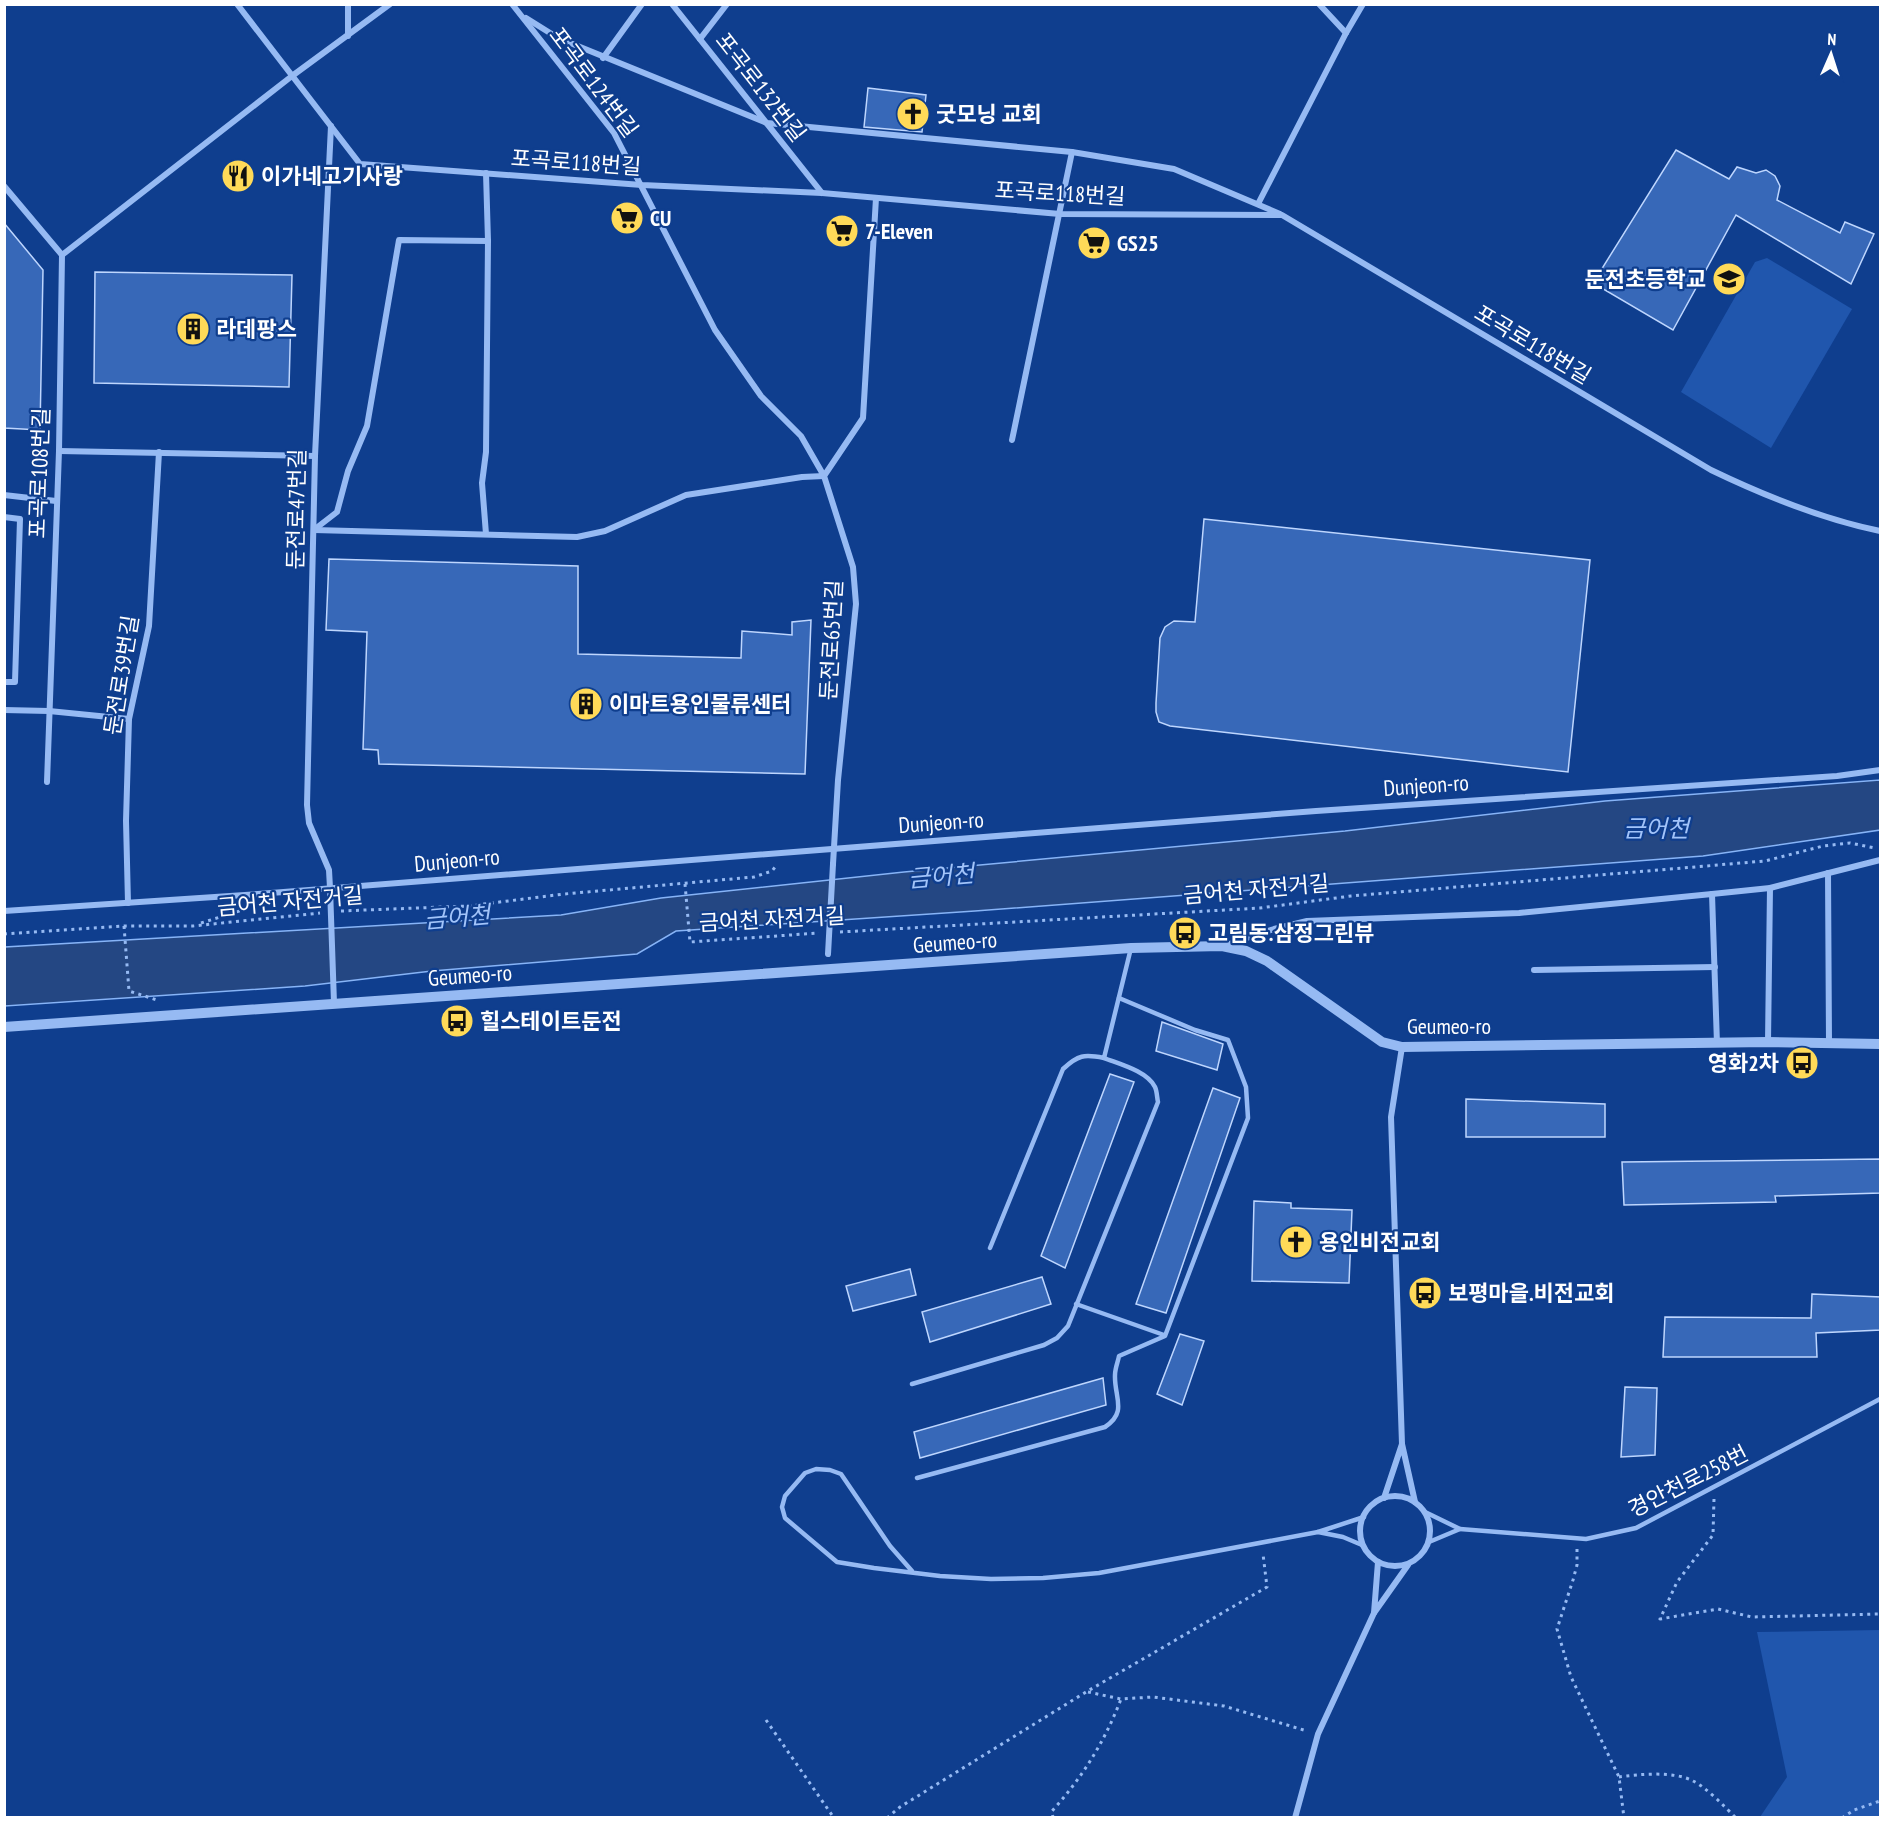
<svg xmlns="http://www.w3.org/2000/svg" width="1885" height="1822" font-family="'PT Sans Narrow','Noto Sans KR',sans-serif">
<rect width="100%" height="100%" fill="#0f3e8e"/>
<!-- green -->
<g fill="#2056ad">
<path d="M1767 258 1852 309 1771 448 1681 392 1755 262Z"/>
<path d="M1880 1630V1817H1760L1787 1777 1757 1632Z"/>
</g>
<!-- water -->
<path fill="#244783" stroke="#87b4f7" stroke-width="1.5" d="M1880 780V830L1703 856 975 911 676 931 637 954 432 971 305 986 5 1006V947L561 915 661 898 904 872 1345 831 1605 801Z"/>
<!-- building -->
<g fill="#3768b8" stroke="#bed6fe" stroke-width="1.5">
<path d="M868 88 926 95 922 132 864 127Z"/>
<path d="M1676 150 1729 179 1737 167 1756 173 1766 170 1775 176 1780 186 1777 200 1840 233 1845 222 1874 234 1851 284 1736 215 1673 330 1593 283Z"/>
<path d="M4 223 43 270 40 430 4 428Z"/>
<path d="M95 272 292 275 289 387 94 383Z"/>
<path d="M1204 519 1590 560 1568 772 1170 726 1159 722 1156 712V703L1160 638 1165 627 1174 621 1195 622Z"/>
<path d="M329 559 578 566V654L741 658 742 631 792 635V622L811 620 805 774 379 764 378 750 363 749 367 632 326 630Z"/>
<path d="M1162 1022 1223 1044 1217 1070 1156 1051Z"/>
<path d="M1110 1074 1134 1082 1065 1268 1041 1256Z"/>
<path d="M1213 1088 1240 1098 1166 1313 1136 1304Z"/>
<path d="M1466 1099 1605 1104V1137H1466Z"/>
<path d="M1881 1159V1193L1775 1196 1776 1202 1624 1205 1622 1162Z"/>
<path d="M1254 1201 1291 1203V1208L1352 1210 1349 1283 1252 1281Z"/>
<path d="M910 1269 916 1295 853 1311 846 1286Z"/>
<path d="M1042 1277 1051 1304 930 1342 922 1312Z"/>
<path d="M1812 1294 1881 1297V1330L1816 1333 1817 1357H1663L1665 1317 1811 1318Z"/>
<path d="M1180 1334 1204 1341 1182 1405 1157 1394Z"/>
<path d="M1103 1378 1106 1405 920 1458 914 1432Z"/>
<path d="M1625 1387 1657 1388 1655 1455 1621 1457Z"/>
</g>
<g fill="none" stroke-linecap="round" stroke-linejoin="round">
<!-- path -->
<g stroke="#96baf3" stroke-width="3" stroke-dasharray="3 4.5" stroke-linecap="butt">
<path d="M685 884 690 942 819 933"/>
<path d="M341 911 468 906 564 894 754 877 772 871 776 866"/>
<path d="M201 923 249 908"/>
<path d="M124 926 129 991 157 1000"/>
<path d="M840 932 1260 908 1351 896 1765 861 1823 846 1850 843 1875 848"/>
<path d="M4 934 124 926H193L320 913"/>
<path d="M1714 1499 1713 1535 1677 1582 1660 1619 1718 1609 1752 1617 1880 1614"/>
<path d="M1577 1549V1565L1573 1580 1557 1629 1571 1677 1619 1777 1624 1818"/>
<path d="M1088 1692 1121 1699 1153 1697 1224 1706 1307 1731"/>
<path d="M766 1720 834 1818"/>
<path d="M1619 1777C1639 1774 1675 1771 1693 1781 1706 1787 1725 1807 1736 1818"/>
<path d="M887 1818 900 1807 1086 1692 1267 1587 1263 1554"/>
<path d="M1053 1818 1052 1811C1082 1778 1105 1741 1121 1699"/>
<path d="M1842 1818 1854 1810 1880 1801"/>
</g>
<!-- service -->
<g stroke="#96baf3" stroke-width="4.5">
<path d="M990 1248 1063 1069C1078 1055 1084 1054 1104 1058L1131 948"/>
<path d="M1076 1304 1164 1335"/>
<path d="M912 1384 1044 1345 1057 1338 1068 1326 1158 1102C1157 1098 1157 1091 1155 1087 1147 1071 1119 1064 1104 1058"/>
<path d="M917 1478 1105 1427C1128 1412 1114 1397 1115 1375 1115 1368 1118 1362 1119 1356L1165 1336 1248 1118 1246 1087 1228 1040 1195 1030 1119 998"/>
<path d="M1425 1512 1460 1529 1429 1542"/>
<path d="M1460 1529 1586 1539 1636 1528 1880 1399"/>
<path d="M1362 1545 1343 1537 1318 1532 1364 1517"/>
<path d="M912 1571 890 1546 841 1474 830 1470 816 1469 805 1473 785 1496 782 1507 785 1518 837 1562 874 1568 940 1576 991 1579 1043 1578 1099 1573 1318 1532"/>
</g>
<!-- minor -->
<g stroke="#96baf3" stroke-width="6">
<path d="M237 4 360 164 642 185 822 193 1060 214 1282 215 1711 470C1765 496 1821 519 1880 531"/>
<path d="M672 4 822 193"/>
<path d="M1319 4 1346 33"/>
<path d="M526 18 558 38 767 123 1072 152 1174 169 1280 214"/>
<path d="M348 36V4"/>
<path d="M700 39 727 4"/>
<path d="M603 58 642 4"/>
<path d="M4 186 62 255 59 451 47 782"/>
<path d="M1258 204 1346 33 1363 4"/>
<path d="M62 255 292 76 390 4"/>
<path d="M1012 440 1072 152"/>
<path d="M59 451 315 456"/>
<path d="M4 495 56 501"/>
<path d="M4 517 20 519 15 682H4"/>
<path d="M315 529 337 512 348 471 367 426 399 240 488 241"/>
<path d="M314 530 577 537 605 531 686 495 802 477 824 476 801 436 761 396 715 330 614 133 512 4"/>
<path d="M486 534 482 483 486 452 488 241 486 173"/>
<path d="M4 710 49 711 129 719"/>
<path d="M833 864 838 780 856 604 853 567 824 476 863 418 876 198"/>
<path d="M1828 873 1829 1043"/>
<path d="M330 888 329 870 309 823 307 805 315 456 331 126"/>
<path d="M1712 894 1717 1044"/>
<path d="M128 903 126 821 129 719 149 626 159 452"/>
<path d="M4 911 258 894 1316 811 1837 776 1880 770"/>
<path d="M1226 945 1274 929 1307 921 1519 913 1712 894 1770 888 1880 860"/>
<path d="M1534 970 1715 967"/>
<path d="M1768 1042 1770 888"/>
<path d="M1402 1047 1391 1117 1402 1444"/>
<circle cx="1395" cy="1531" r="35"/>
<path d="M1384 1498 1402 1444 1415 1502"/>
<path d="M1378 1562 1374 1613 1408 1565"/>
<path d="M1295 1818 1318 1734 1374 1613"/>
</g>
<!-- tertiary -->
<path stroke="#96baf3" stroke-width="10" d="M4 1027 1131 948 1222 946 1246 951 1267 961 1382 1042 1402 1047 1768 1042 1880 1044"/>
<!-- minor-bridge -->
<g stroke="#96baf3" stroke-width="6">
<path d="M330 888 334 1003"/>
<path d="M828 954 833 864"/>
</g>
</g>
<!-- icons -->
<defs>
<symbol id="church-disc" viewBox="-11 -11 22 22"><circle r="9.5" fill="#ffda58" stroke="#0f3e8e"/><path d="M-1.2-6h2.4v3.5h3.3v2.4h-3.3V6h-2.4V-.1h-3.3v-2.4h3.3Z" fill="#111"/></symbol>
<symbol id="restaurant-disc" viewBox="-11 -11 22 22"><circle r="9.5" fill="#ffda58" stroke="#0f3e8e"/><path d="M-5-6h1v4h1v-4h1v4h1v-4h1v5L-1.5 .5V6h-2V.5L-5-1ZM5-6V6H3V1.5H1.5Q1.5-4 5-6Z" fill="#111"/></symbol>
<symbol id="supermarket-disc" viewBox="-11 -11 22 22"><circle r="9.5" fill="#ffda58" stroke="#0f3e8e"/><path d="M-6-5.5h2.5l.6 2H6L4.5 2H-2.5L-4.4-4H-6ZM-1.5 3.2a1.3 1.3 0 1 0 .1 0ZM3 3.2a1.3 1.3 0 1 0 .1 0Z" fill="#111"/></symbol>
<symbol id="school-disc" viewBox="-11 -11 22 22"><circle r="9.5" fill="#ffda58" stroke="#0f3e8e"/><path d="M0-5L7-2L0 1L-7-2ZM-4 1L0 2.5L4 1V4Q0 6-4 4Z" fill="#111"/></symbol>
<symbol id="building-disc" viewBox="-11 -11 22 22"><circle r="9.5" fill="#ffda58" stroke="#0f3e8e"/><path d="M-4-6H4V6H1V3H-1V6H-4ZM-2.5-4.3h1.7v1.8h-1.7ZM.8-4.3h1.7v1.8H.8ZM-2.5-1h1.7V.8h-1.7ZM.8-1h1.7V.8H.8Z" fill="#111"/></symbol>
<symbol id="bus-disc" viewBox="-11 -11 22 22"><circle r="9.5" fill="#ffda58" stroke="#0f3e8e"/><path d="M-5-6H5V4H4V6H2V4H-2V6H-4V4H-5ZM-3.5-4V0h7V-4ZM-3.5 1.2v1.5H-2V1.2ZM2 1.2v1.5H3.5V1.2Z" fill="#111"/></symbol>
</defs>
<g fill-rule="evenodd">
<use href="#church-disc" x="894" y="95" width="38" height="38"/>
<use href="#restaurant-disc" x="219" y="157" width="38" height="38"/>
<use href="#supermarket-disc" x="608" y="199" width="38" height="38"/>
<use href="#supermarket-disc" x="823" y="212" width="38" height="38"/>
<use href="#supermarket-disc" x="1075" y="224" width="38" height="38"/>
<use href="#school-disc" x="1710" y="260" width="38" height="38"/>
<use href="#building-disc" x="174" y="310" width="38" height="38"/>
<use href="#building-disc" x="567" y="685" width="38" height="38"/>
<use href="#bus-disc" x="1166" y="914" width="38" height="38"/>
<use href="#bus-disc" x="438" y="1002" width="38" height="38"/>
<use href="#bus-disc" x="1783" y="1044" width="38" height="38"/>
<use href="#church-disc" x="1277" y="1223" width="38" height="38"/>
<use href="#bus-disc" x="1406" y="1274" width="38" height="38"/>
</g>
<g text-anchor="middle" dominant-baseline="central" stroke-width="4.5" stroke-linejoin="round" paint-order="stroke">
<!-- street labels -->
<g font-size="22" fill="#fff" stroke="#0f3e8e">
<text transform="translate(594 82) rotate(53)">포곡로124번길</text>
<text transform="translate(761 87) rotate(52)">포곡로132번길</text>
<text transform="translate(576 162) rotate(4)">포곡로118번길</text>
<text transform="translate(1060 193) rotate(3)">포곡로118번길</text>
<text transform="translate(1533 344) rotate(31)">포곡로118번길</text>
<text transform="translate(39 473) rotate(-88)">포곡로108번길</text>
<text transform="translate(296 509) rotate(-89)">둔전로47번길</text>
<text transform="translate(831 640) rotate(-87)">둔전로65번길</text>
<text transform="translate(121 675) rotate(-81)">둔전로39번길</text>
<text transform="translate(1426 785) rotate(-4)">Dunjeon-ro</text>
<text transform="translate(941 822) rotate(-4)">Dunjeon-ro</text>
<text transform="translate(457 860) rotate(-5)">Dunjeon-ro</text>
<text transform="translate(1256 889) rotate(-5)">금어천 자전거길</text>
<text transform="translate(290 901) rotate(-5)">금어천 자전거길</text>
<text transform="translate(772 919) rotate(-3)">금어천 자전거길</text>
<text transform="translate(955 942) rotate(-4)">Geumeo-ro</text>
<text transform="translate(470 975) rotate(-4)">Geumeo-ro</text>
<text x="1449" y="1026">Geumeo-ro</text>
<text transform="translate(1688 1481) rotate(-27)">경안천로258번</text>
</g>
<!-- poi labels -->
<g font-size="22" font-weight="bold" fill="#fff" stroke="#0f3e8e" text-anchor="start">
<text x="936" y="114">굿모닝 교회</text>
<text x="261" y="176">이가네고기사랑</text>
<text x="650" y="218">CU</text>
<text x="865" y="231">7-Eleven</text>
<text x="1117" y="243">GS25</text>
<text x="1706" y="279" text-anchor="end">둔전초등학교</text>
<text x="216" y="329">라데팡스</text>
<text x="609" y="704">이마트용인물류센터</text>
<text x="1208" y="933">고림동.삼정그린뷰</text>
<text x="480" y="1021">힐스테이트둔전</text>
<text x="1779" y="1063" text-anchor="end">영화2차</text>
<text x="1319" y="1242">용인비전교회</text>
<text x="1448" y="1293">보평마을.비전교회</text>
</g>
<!-- water labels -->
<g font-size="24" font-style="italic" fill="#a2c4fa" stroke="#0f3e8e">
<text x="1656" y="828">금어천</text>
<text transform="translate(941 876) rotate(-5)">금어천</text>
<text transform="translate(457 917) rotate(-5)">금어천</text>
</g>
</g>
<!-- border -->
<rect width="1885" height="1822" fill="none" stroke="#ffffff" stroke-width="12"/>
<!-- north arrow -->
<g transform="translate(1831 54) rotate(3)" stroke="#0f3e8e" stroke-width="4.5" paint-order="stroke">
<path d="M0-4.5L10 22L0 15L-10 22Z" fill="#ffffff"/>
<text y="-9" font-size="16" font-weight="bold" text-anchor="middle" fill="#ffffff">N</text>
</g>
</svg>
